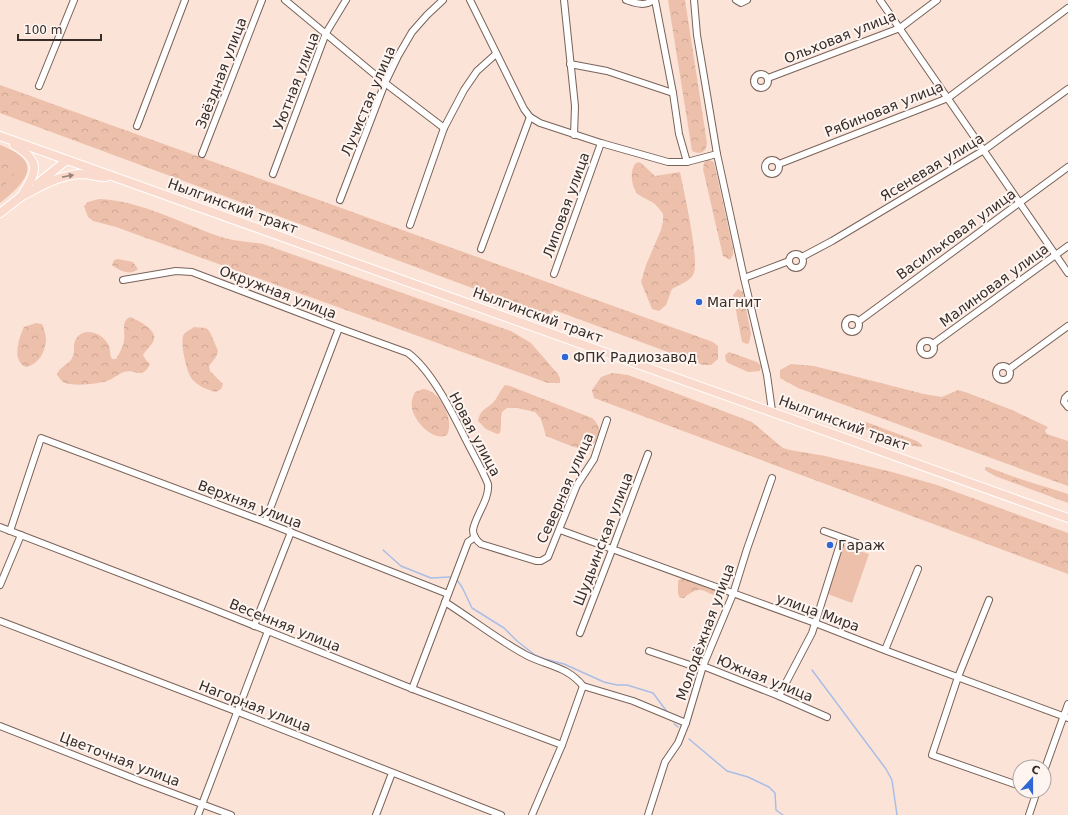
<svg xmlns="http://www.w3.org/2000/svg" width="1068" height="815" font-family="'DejaVu Sans',sans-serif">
<defs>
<pattern id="forest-crowns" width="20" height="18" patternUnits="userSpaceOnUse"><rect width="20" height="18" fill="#edc0ab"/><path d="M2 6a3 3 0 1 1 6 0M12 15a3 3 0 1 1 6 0" fill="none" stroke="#cca593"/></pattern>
</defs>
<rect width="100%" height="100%" fill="#fce3d8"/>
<!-- grass -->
<g fill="#edc0ab">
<path d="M0 145C45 162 27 181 0 203Z"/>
<path d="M843 545 869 554 852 603 825 593Z"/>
</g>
<!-- forest -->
<g fill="url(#forest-crowns)">
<path d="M668 0H685L707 143C706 153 700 155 692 151Z"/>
<path d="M0 85 713 342 718 346V359L711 365H703L554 310 548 316 0 113Z"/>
<path d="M0 155 14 163 16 169 14 174 0 191Z"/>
<path d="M706 160H709L714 162 733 249V255L730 260 723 256 703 169 704 163Z"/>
<path d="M638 162 641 163 655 176 680 172C684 192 699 257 694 273 691 281 679 285 672 289L666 305 659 311 652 309 641 282 646 265 661 230 663 221V214C660 210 657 205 652 202 647 199 640 197 636 192 631 184 630 171 635 164Z"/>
<path d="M99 199C139 200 183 224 221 237 234 241 250 242 263 244L511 331 531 343 557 373 560 378V383H548L116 227 93 221 88 217 84 206 88 202Z"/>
<path d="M118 259 133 262 138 269C131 276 119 271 112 265L114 260Z"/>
<path d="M738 289 743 292 751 334 749 343 747 344 742 342 733 295Z"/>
<path d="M130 317C139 321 160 331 153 342 150 347 146 350 143 355L146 360 150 364C142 381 135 368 124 372 118 374 113 379 107 381 97 384 72 387 63 382 61 381 59 377 57 375 59 366 70 365 73 356 75 351 73 346 75 341 82 326 101 332 108 344 111 348 109 354 112 359H116C119 354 123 347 124 341 126 332 120 322 130 317Z"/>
<path d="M36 323 42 324C44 329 46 334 46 340 45 352 39 364 26 367 11 361 19 337 24 327Z"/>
<path d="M194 327 206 328 210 332 218 351 216 357 209 366 210 371 223 384 221 389 216 392C207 390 198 386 192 379 187 374 179 340 184 334 186 332 191 329 194 327Z"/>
<path d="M729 352 757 362 761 366 760 371 748 372 728 363 726 361 725 355Z"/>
<path d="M791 364 814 366 924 394 942 397 958 390 968 393 1012 410 1048 427 1045 431 1047 434 1068 441V486L798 388 780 378V370Z"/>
<path d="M612 373 628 375 752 422 783 448 790 450 825 456 892 472 937 485 1068 533V574L594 398 592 390 601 377Z"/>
<path d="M505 385 510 386 592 418C604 428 600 441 588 449H582L571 446 546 436 541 419 535 412 517 408H507L502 412C500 419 502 426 500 433L497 434 486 429 478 421C480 408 490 408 496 399 499 394 501 389 505 385Z"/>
<path d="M423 389C440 390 455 420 447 435 433 442 414 421 412 408 411 402 412 398 415 392Z"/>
<path d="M866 422 917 441 922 445V447L913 446 867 430 863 426 864 423Z"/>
<path d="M985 467H988C1014 478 1041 485 1068 494V503L995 476 985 470Z"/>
<path d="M680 579H685L720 593 722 595C706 599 705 580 684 598H680L678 594V581Z"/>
</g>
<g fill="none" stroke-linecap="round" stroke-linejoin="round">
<!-- stream -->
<g stroke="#a8bee6" stroke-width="1.5">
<path d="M383 550 401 566 431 578 450 577"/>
<path d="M457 580 462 587 472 608 504 628 517 641 535 655 545 659 564 664 604 682 617 685H627L653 693 668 713"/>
<path d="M812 670 886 769 892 780 897 815"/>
<path d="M674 724 678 727"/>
<path d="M689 739 727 771 748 777 769 787 775 793 776 810 783 815"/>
</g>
<defs>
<g id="minor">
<path d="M285 0 385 83 444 128"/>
<path d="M470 0 524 109 530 117 540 123 601 143 668 162H687L717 154"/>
<path d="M564 0 575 106 574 135"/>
<path d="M626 0C635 3 645 7 653 0"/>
<path d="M655 0 673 93 679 134 687 162"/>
<path d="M694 0 697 35 717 154 744 278 767 375 772 411"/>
<path d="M736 0 741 3 747 0"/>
<path d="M880 0 1068 273"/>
<path d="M570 64 607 71 673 93"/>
<circle cx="761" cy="81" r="7"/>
<path d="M768 78 900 28 937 0"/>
<path d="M39 86 74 0"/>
<path d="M137 126 185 0"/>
<path d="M202 154 262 0"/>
<circle cx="772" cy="167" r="7"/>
<path d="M779 164 948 98 1068 8"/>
<path d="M273 174 326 33 346 0"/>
<path d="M340 200 385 83 398 56 412 32 427 15 443 0"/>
<path d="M410 225 444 128 464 90 477 71 496 54"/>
<path d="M481 249 530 117"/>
<circle cx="796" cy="261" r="7"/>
<path d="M802 257 832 241 984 150 1068 89"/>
<path d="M554 274 601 143"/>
<path d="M744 278 789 261"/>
<path d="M123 280 176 271 192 272 339 328 265 522"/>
<circle cx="852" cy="325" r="7"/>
<path d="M859 321 1068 167"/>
<path d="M339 328 408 353C432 371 452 412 466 440 473 454 482 469 488 484 490 499 475 516 473 530 473 536 477 541 481 544L536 561H541L548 557 577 485 594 459 607 420"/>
<circle cx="927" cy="348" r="7"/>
<path d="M933 344 1068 246"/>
<circle cx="1003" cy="373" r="7"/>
<path d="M1009 369 1068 326"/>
<path d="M1068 395 1065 398 1064 402 1068 407"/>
<path d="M0 527 200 604 418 691 562 745"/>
<path d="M560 530 815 623 887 651 1068 718"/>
<path d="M10 531 41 438 265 522 448 594"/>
<path d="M824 531 857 543"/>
<path d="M0 585 21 535"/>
<path d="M989 600 958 677 932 755 1020 786"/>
<path d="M445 602C472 619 498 640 526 655 547 666 567 666 583 686L633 701 686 723"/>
<path d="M0 621 238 712 501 815"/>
<path d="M254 626 291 532"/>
<path d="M580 633 612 550 648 454"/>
<path d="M885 650 918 569"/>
<path d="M649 651 690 665 703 666 779 696 827 717"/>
<path d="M412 689 468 542 475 537"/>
<path d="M779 696 812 633 842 538"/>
<path d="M0 726 140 781 231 815"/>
<path d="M1044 771 1068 704"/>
<path d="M198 815 268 631"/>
<path d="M376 815 392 773"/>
<path d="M532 815 562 745 583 686"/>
<path d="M648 815 665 762 678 743 686 723 703 666 733 594 747 549 772 478"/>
<path d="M1029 815 1037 791"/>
</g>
<g id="major">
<path d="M0 136 1068 518"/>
<path d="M14 145C43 162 36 172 21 197"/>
<path d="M37 184 67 160"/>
<path d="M20 197C40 187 58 175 81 174 89 174 98 177 106 177"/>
<path d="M0 213 23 195"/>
</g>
</defs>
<!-- minor casing -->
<use href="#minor" stroke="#786359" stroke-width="8"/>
<!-- major casing -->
<use href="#major" stroke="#fff" stroke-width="10"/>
<!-- minor -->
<use href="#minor" stroke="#fff" stroke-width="6"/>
<!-- major -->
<use href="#major" stroke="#fadacc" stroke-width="8"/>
</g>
<!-- one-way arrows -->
<defs><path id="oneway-solid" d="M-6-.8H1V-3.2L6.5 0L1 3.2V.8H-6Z"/></defs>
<use fill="#98837a" href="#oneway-solid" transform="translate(68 176) rotate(-11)"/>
<!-- markers -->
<g fill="#2f67d5" stroke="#fef4f0" stroke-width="1.5">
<circle cx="699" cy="302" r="4"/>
<circle cx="565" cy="357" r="4"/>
<circle cx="830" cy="545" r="4"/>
</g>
<g text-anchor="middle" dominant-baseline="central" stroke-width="4" stroke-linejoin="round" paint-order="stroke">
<!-- street labels -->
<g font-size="14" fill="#362c28" stroke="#fef4f0">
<text transform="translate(840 37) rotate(-22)">Ольховая улица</text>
<text transform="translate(221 73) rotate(-69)">Звёздная улица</text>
<text transform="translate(296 81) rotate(-69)">Уютная улица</text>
<text transform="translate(368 101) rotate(-67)">Лучистая улица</text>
<text transform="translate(884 109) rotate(-22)">Рябиновая улица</text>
<text transform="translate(932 167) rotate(-31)">Ясеневая улица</text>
<text transform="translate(566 205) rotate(-70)">Липовая улица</text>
<text transform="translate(233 206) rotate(20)">Нылгинский тракт</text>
<text transform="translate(956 234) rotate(-36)">Васильковая улица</text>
<text transform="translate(994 285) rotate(-36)">Малиновая улица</text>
<text transform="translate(278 292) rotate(21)">Окружная улица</text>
<text transform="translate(538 315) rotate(20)">Нылгинский тракт</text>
<text transform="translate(844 423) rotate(20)">Нылгинский тракт</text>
<text transform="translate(475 434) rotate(62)">Новая улица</text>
<text transform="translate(565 488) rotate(-66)">Северная улица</text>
<text transform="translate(250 504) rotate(21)">Верхняя улица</text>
<text transform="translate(603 539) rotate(-69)">Шудьинская улица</text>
<text transform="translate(818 612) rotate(20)">улица Мира</text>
<text transform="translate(285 625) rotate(22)">Весенняя улица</text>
<text transform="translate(705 632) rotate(-70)">Молодёжная улица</text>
<text transform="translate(765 678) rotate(22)">Южная улица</text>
<text transform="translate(255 706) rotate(21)">Нагорная улица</text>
<text transform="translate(120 759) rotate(21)">Цветочная улица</text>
</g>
<!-- poi labels -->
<g font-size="14" fill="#362c28" stroke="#fef4f0" text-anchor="start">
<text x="707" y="302">Магнит</text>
<text x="573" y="357">ФПК Радиозавод</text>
<text x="838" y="545">Гараж</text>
</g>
</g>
<!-- north arrow -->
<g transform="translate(1032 779) rotate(21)"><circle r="19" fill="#fef4f0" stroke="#aea4a0"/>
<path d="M0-3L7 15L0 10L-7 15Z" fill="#2f67d5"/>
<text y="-6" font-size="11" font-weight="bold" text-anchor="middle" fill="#362c28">С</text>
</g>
<!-- scale -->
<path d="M18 34v6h83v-6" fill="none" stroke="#362c28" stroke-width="2"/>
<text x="24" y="34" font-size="12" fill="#362c28" stroke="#fef4f0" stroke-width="3" paint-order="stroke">100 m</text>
</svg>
